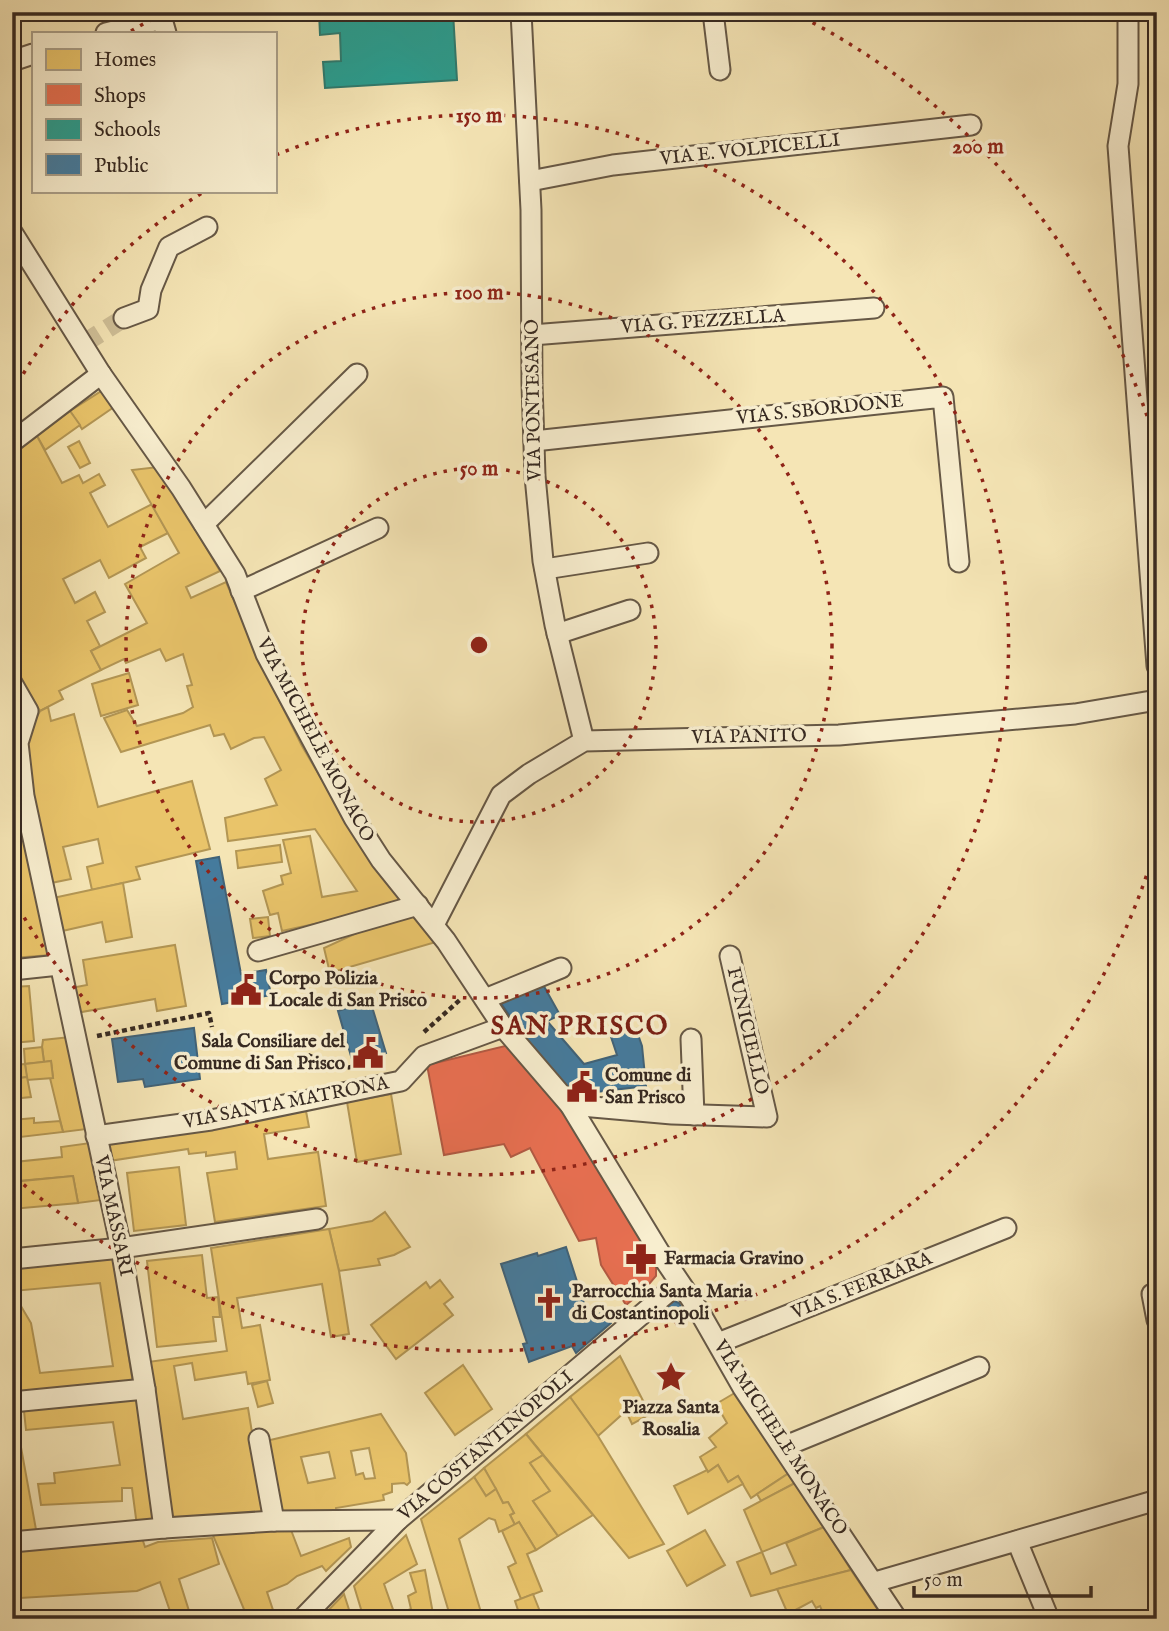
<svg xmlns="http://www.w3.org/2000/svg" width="1169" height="1631" font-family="'IM FELL English',serif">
<rect width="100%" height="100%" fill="#f5e5b5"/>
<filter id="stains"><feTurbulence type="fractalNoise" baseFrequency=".00286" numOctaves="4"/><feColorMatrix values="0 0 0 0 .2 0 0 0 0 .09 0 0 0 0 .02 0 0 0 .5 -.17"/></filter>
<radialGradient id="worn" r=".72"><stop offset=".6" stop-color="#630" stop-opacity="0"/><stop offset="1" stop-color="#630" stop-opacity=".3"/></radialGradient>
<!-- homes -->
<g fill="#e9c46a" stroke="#b39654" stroke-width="2" fill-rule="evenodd">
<path d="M103 390 114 407 82 429 70 411Z"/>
<path d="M70 411 80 425 45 450 37 436Z"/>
<path d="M37 436 62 483 79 475 83 483 99 474 105 485 90 493 108 527 152 504 168 533 140 547 146 558 109 578 100 560 63 579 75 603 95 592 105 612 87 621 100 646 91 651 101 670 59 691 63 699 40 711 12 665V455Z"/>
<path d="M79 441 90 463 80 468 68 447Z"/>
<path d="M158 467 220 571 186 587 191 598 226 582 264 670 302 746 345 819 436 942 336 971 329 969 324 948 385 920 378 910 282 931 278 913 270 915 263 891 283 884 281 876 291 873 283 840 310 836 322 897 357 891 315 829 228 841 225 818 277 805 265 779 281 770 264 737 254 738 231 749 224 734 214 736 210 725 121 752 104 718 127 710 137 726 183 713 193 707 187 686 192 685 183 654 166 661 160 649 126 663 124 659 101 670 91 651 147 623 125 584 179 553 132 470Z"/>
<path d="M129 673 138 705 101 716 92 684Z"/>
<path d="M12 698 16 707 15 745 23 799 12 801Z"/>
<path d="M48 707 51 721 74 714 98 807 192 781 210 849 136 867 140 879 92 890 87 867 103 863 98 839 63 847 71 879 51 883 22 745 40 711Z"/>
<path d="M27 811 51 955 12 958V813Z"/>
<path d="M280 845 282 862 238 868 236 851Z"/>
<path d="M123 883 132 937 106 942 102 922 58 932 53 898Z"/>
<path d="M268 917 270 936 253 938 250 919Z"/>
<path d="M175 945 186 1006 157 1011 155 999 76 1013 71 988 87 985 83 960Z"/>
<path d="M29 986 34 1041 12 1043V987Z"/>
<path d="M70 1037 87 1129 63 1132 50 1078H53L51 1061 44 1062 42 1047 43 1040Z"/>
<path d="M42 1047 44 1062 25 1064 24 1049Z"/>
<path d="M51 1061 53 1078 27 1080 25 1064Z"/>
<path d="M25 1064 27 1077 12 1079V1065Z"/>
<path d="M27 1077 31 1097 12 1099V1079Z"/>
<path d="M391 1094 401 1154 357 1162 347 1102Z"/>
<path d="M306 1111 309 1127 264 1134 268 1159 318 1152 326 1206 215 1222 207 1173 237 1169 235 1152 206 1156V1152L189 1154 188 1149 109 1161 106 1141Z"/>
<path d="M34 1118V1123L60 1121 63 1132 12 1138V1120Z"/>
<path d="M90 1143 101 1200 78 1203 73 1176 18 1181 15 1162 62 1157 61 1147Z"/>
<path d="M12 1162H15L18 1181 12 1182Z"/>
<path d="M179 1167 186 1225 134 1231 127 1173Z"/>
<path d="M73 1176 78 1203 12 1209V1182Z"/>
<path d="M385 1212 410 1247 394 1255 378 1259 380 1265 339 1271 329 1229 372 1221Z"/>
<path d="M329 1229 339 1271 349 1334 331 1337 322 1284 237 1298 242 1328 260 1325 270 1380 248 1384 246 1372 195 1380 192 1363 174 1366 183 1419 248 1408 265 1512 170 1524 148 1362 227 1351 211 1248Z"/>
<path d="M202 1255 207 1298 218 1297 220 1317H213L216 1341 157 1347 147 1261Z"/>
<path d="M113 1259 133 1383 12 1396V1268ZM100 1283 113 1366 40 1373 31 1323 12 1291Z"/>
<path d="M440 1280 453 1297 444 1304 453 1315 396 1359 371 1325 426 1282 430 1288Z"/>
<path d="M620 1356 650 1414 632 1424 626 1411 598 1436 570 1397Z"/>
<path d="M463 1365 492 1409 455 1435 425 1393Z"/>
<path d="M267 1381 273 1403 258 1407 252 1385Z"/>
<path d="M738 1391 789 1473 751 1498 738 1476 728 1482 718 1465 708 1472 700 1457 716 1447 709 1438 727 1423 716 1404Z"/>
<path d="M570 1397 598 1436 664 1544 629 1558 526 1434Z"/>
<path d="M138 1399 159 1524 137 1526 132 1488H122V1501L41 1505 38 1484 55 1483 54 1473 120 1465 113 1422 26 1430 24 1411 14 1412V1409Z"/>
<path d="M12 1409H14L37 1535 12 1537Z"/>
<path d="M381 1414 406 1453 410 1482 407 1485 404 1483 392 1484V1492L383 1495 384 1500 336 1508V1511L279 1513 266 1441ZM369 1448 375 1478 365 1479 363 1473 356 1475 351 1451ZM329 1452 335 1478 308 1483 301 1457Z"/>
<path d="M526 1434 543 1455 530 1463 550 1491 533 1501 558 1536 536 1550 519 1522 515 1525 510 1515 514 1513 508 1502 503 1503 484 1468Z"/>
<path d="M543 1455 593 1515 558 1536 533 1501 550 1491 530 1463Z"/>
<path d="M718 1465 728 1482 738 1476 743 1484 688 1514 674 1486 707 1470 708 1472Z"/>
<path d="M484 1468 496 1489 486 1496 474 1477Z"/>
<path d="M789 1473 795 1483 761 1501 757 1494Z"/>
<path d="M474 1477 486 1496 496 1489 503 1503 508 1502 514 1513 510 1515 515 1525 499 1532 495 1520 489 1518 459 1539 483 1619H451L421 1519Z"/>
<path d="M795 1483 824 1527 762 1552 744 1510Z"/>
<path d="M519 1522 536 1550 527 1554 542 1591 521 1599 508 1567 516 1563 502 1531Z"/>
<path d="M824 1527 851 1570 751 1596 737 1562 762 1552 771 1574 796 1565 786 1543Z"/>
<path d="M291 1530 301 1556 349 1538 351 1547 326 1571 322 1566 297 1576 287 1584 267 1592 276 1619H248L212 1533Z"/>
<path d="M705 1530 725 1565 687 1586 667 1551Z"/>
<path d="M406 1535 417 1564 384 1584 395 1615 411 1609 408 1596 416 1592 410 1573 425 1570 434 1619H364L354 1586Z"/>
<path d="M142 1538 145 1547 158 1542 212 1538 219 1564 179 1579 189 1611 172 1617 160 1582 137 1591 20 1598 12 1575V1549Z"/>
<path d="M851 1570 882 1616 878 1619H826L820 1606 816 1608 812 1601 788 1614 777 1589Z"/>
<path d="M344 1594 352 1619H320Z"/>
<path d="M533 1594 543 1619H521L515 1601Z"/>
</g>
<!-- shops -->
<path fill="#e76f51" stroke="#b25a43" stroke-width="2" d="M509 1045 560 1106 656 1264V1276L643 1291 626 1305 601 1265 596 1238 579 1241 530 1148 511 1157 504 1144 444 1155 427 1065Z"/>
<!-- schools -->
<path fill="#2a9d8f" stroke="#2e7a6e" stroke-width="2" d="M319 12H453L457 80 325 88 323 62 341 61 340 33 320 35Z"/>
<!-- public -->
<g fill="#457b9d" stroke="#406278" stroke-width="2">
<path d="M219 857 241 974 266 970 271 995 222 1004 196 861Z"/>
<path d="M541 981 560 1015 547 1021 584 1064 617 1055 611 1037 636 1029 642 1046 646 1086 571 1095 521 1032 498 999Z"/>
<path d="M370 1000 386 1053 353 1063 338 1011Z"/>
<path d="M194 1028 200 1079 145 1087 143 1079 118 1082 112 1039Z"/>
<path d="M566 1247 589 1319 603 1312 611 1323 576 1353 572 1346 529 1362 523 1344 527 1343 501 1264 537 1253 538 1256Z"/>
<path d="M674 1301 679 1303 686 1316 674 1321 665 1306Z"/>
</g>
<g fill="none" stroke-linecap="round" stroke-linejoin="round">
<!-- minor-tunnel -->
<path stroke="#cfbf97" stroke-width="19" stroke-dasharray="19 10" stroke-linecap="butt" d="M83 344 124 318"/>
<defs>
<g id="minor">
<path d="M521 12 531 210 532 384 535 476 543 561 555 625 584 741"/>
<path d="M713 12 720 70"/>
<path d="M1128 12V84L1118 146 1157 666"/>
<path d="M106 33 162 19 166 33"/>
<path d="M12 61 33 54"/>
<path d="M530 181 613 165 971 125"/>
<path d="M12 232 101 374 181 488 235 574 266 654 354 818 381 860 446 941 503 1027 570 1105 660 1253 699 1311 743 1388 897 1619"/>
<path d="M124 318 148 309 151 290 169 247 207 227"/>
<path d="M532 335 874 308"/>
<path d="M534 441 943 397 959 562"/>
<path d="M12 442 101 374"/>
<path d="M204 524 357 374"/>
<path d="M545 569 648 553"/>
<path d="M241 591 378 528"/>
<path d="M557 634 630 610"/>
<path d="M12 683 28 711 18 743 24 796 121 1248 145 1389 164 1528"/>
<path d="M434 925 501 795 529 774 584 741 839 735 1075 714 1157 700"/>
<path d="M258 951 418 905"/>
<path d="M12 970 59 965"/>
<path d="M485 999 561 968"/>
<path d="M691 1039 694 1115"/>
<path d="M570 1105 672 1114 767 1117 730 956"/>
<path d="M96 1136 211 1120 401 1081 424 1056 503 1027"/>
<path d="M12 1259 121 1248 317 1219"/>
<path d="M1157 1293 1152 1294 1157 1320"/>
<path d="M718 1343 1006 1228"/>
<path d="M12 1402 145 1389"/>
<path d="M259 1439 274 1521"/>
<path d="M783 1447 979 1367"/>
<path d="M1017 1541 1049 1619"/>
<path d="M12 1542 164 1528 274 1521 398 1520"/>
<path d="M875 1582 1157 1500"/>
<path d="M302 1619 398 1520 679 1283"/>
</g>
</defs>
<!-- minor casing -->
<use href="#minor" stroke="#665846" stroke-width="23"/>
<!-- path -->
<g stroke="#362921" stroke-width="4.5" stroke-dasharray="5 3.5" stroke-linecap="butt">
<path d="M424 1032 462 998"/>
<path d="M97 1036 209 1013 212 1027"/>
<path d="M308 1055 340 1069 362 1065 367 1066"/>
</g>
<!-- minor -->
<use href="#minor" stroke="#f8eecf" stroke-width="19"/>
</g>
<!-- distance rings -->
<g fill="none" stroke="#8f2418" stroke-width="3.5" stroke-dasharray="3.5 7">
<circle cx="479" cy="645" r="177"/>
<circle cx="479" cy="645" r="353"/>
<path d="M13 392A530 530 0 0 1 202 193M276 155A530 530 0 1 1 13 898"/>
<path d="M1156 846A706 706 0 0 1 16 1178M131 31A706 706 0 0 1 164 13M794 13A706 706 0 0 1 1156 444"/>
</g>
<!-- icons -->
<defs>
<symbol id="civic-bare" viewBox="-9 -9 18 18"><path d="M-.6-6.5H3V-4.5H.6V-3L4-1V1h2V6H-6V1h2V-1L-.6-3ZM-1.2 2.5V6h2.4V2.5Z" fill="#8f2418" stroke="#f8eecf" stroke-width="2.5" paint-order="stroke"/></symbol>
<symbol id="pharmacy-bare" viewBox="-9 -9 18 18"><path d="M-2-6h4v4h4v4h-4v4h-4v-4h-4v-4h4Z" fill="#8f2418" stroke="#f8eecf" stroke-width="2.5" paint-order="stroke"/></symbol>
<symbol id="church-bare" viewBox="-9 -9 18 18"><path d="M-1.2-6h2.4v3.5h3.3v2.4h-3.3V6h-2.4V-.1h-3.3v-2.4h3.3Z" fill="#8f2418" stroke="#f8eecf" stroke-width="2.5" paint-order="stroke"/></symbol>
<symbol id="sight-bare" viewBox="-9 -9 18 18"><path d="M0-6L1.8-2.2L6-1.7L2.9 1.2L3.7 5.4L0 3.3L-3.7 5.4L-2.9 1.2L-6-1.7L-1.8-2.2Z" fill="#8f2418" stroke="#f8eecf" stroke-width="2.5" paint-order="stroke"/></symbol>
</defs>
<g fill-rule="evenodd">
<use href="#civic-bare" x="224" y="968" width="44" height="44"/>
<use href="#civic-bare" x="346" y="1031" width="44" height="44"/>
<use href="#civic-bare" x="560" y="1065" width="44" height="44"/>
<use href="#pharmacy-bare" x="619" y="1237" width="44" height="44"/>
<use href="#church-bare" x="527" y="1281" width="44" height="44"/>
<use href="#sight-bare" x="649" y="1355" width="44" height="44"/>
</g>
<g text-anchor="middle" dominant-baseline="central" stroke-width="7" stroke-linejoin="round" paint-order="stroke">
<!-- street labels -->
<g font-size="19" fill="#362921" stroke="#f8eecf">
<text transform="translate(750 150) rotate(-6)">VIA E. VOLPICELLI</text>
<text transform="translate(703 322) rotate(-4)">VIA G. PEZZELLA</text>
<text transform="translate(534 400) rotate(-91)">VIA PONTESANO</text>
<text transform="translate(820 410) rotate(-6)">VIA S. SBORDONE</text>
<text transform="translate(749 737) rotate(-1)">VIA PANITO</text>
<text transform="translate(315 740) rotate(62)">VIA MICHELE MONACO</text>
<text transform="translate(747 1031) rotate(77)">FUNICIELLO</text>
<text transform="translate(286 1103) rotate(-11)">VIA SANTA MATRONA</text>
<text transform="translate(113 1216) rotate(78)">VIA MASSARI</text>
<text transform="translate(862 1286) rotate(-22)">VIA S. FERRARA</text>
<text transform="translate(780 1438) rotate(57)">VIA MICHELE MONACO</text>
<text transform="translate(486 1446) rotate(-40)">VIA COSTANTINOPOLI</text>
</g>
<!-- poi labels -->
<g font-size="19" font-weight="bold" fill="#362921" stroke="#f8eecf" text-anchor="start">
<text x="269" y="979">Corpo Polizia<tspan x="269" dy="22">Locale di San Prisco</tspan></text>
<text x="345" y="1042" text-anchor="end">Sala Consiliare del<tspan x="345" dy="22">Comune di San Prisco</tspan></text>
<text x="605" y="1076">Comune di<tspan x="605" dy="22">San Prisco</tspan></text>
<text x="664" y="1259">Farmacia Gravino</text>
<text x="572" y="1292">Parrocchia Santa Maria<tspan x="572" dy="22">di Costantinopoli</tspan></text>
<text x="671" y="1408" text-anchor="middle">Piazza Santa<tspan x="671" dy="22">Rosalia</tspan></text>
</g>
<!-- district labels -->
<g font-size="26" font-weight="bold" letter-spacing="2" fill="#7a1f14" stroke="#f8eecf">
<text x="580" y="1026">SAN PRISCO</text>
</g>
</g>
<circle cx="479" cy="645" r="10" fill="#8f2418" stroke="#f8eecf" stroke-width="3.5"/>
<g font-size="21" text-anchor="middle" font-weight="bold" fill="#8f2418" stroke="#f8eecf" stroke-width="7" stroke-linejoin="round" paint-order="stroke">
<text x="479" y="122">150 m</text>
<text x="978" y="153">200 m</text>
<text x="479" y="299">100 m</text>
<text x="479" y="475">50 m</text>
</g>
<!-- margin -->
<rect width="1169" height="1631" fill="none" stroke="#f5e5b5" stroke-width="42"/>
<rect x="14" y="14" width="1141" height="1603" fill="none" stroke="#362921" stroke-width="3.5"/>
<rect x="21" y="21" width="1127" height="1589" fill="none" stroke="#362921" stroke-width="2"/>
<!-- legend -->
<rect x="32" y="32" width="245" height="161" fill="#f8eecf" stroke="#aa9f89" stroke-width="2"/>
<rect x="46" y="49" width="35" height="21" fill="#e9c46a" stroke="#aa9f89" stroke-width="2"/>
<text x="94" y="66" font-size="21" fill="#362921">Homes</text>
<rect x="46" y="84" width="35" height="21" fill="#e76f51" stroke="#aa9f89" stroke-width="2"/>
<text x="94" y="102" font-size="21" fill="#362921">Shops</text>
<rect x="46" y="119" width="35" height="21" fill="#2a9d8f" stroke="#aa9f89" stroke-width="2"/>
<text x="94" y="136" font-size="21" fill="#362921">Schools</text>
<rect x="46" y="154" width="35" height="21" fill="#457b9d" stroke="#aa9f89" stroke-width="2"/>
<text x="94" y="172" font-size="21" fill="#362921">Public</text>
<!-- scale -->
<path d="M914 1586v10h177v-10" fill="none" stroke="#362921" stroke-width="3.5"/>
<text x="924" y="1586" font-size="21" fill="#362921" stroke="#f8eecf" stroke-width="5" paint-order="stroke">50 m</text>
<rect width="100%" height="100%" filter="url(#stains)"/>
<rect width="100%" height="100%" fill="url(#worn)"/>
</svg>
